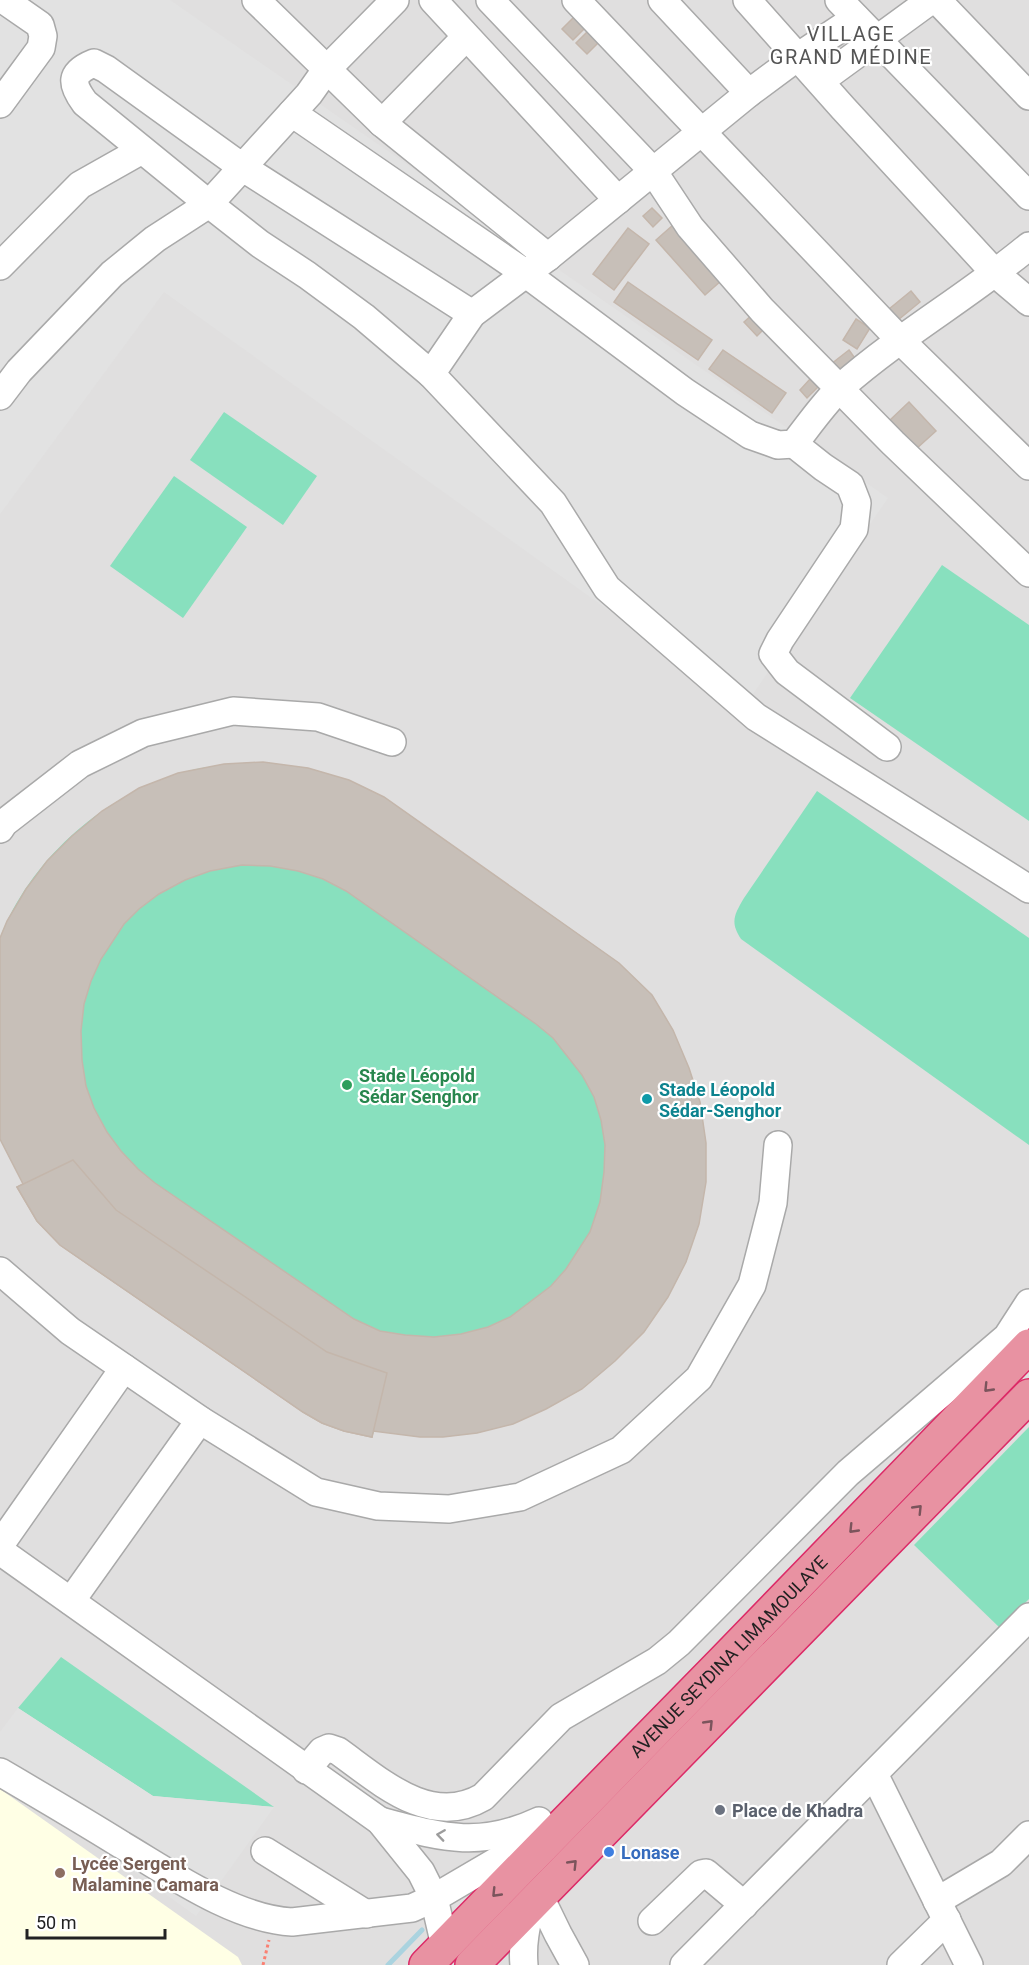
<svg xmlns="http://www.w3.org/2000/svg" width="1029" height="1965" font-family="Roboto,sans-serif">
<rect width="100%" height="100%" fill="#f2efe9"/>
<!-- residential -->
<rect fill="#e0dfdf" x="0" y="0" width="1029" height="1965"/>
<!-- education -->
<path fill="#ffffe5" d="M0 1789 238 1957 242 1965H0Z"/>
<!-- pitch -->
<g fill="#88e0be">
<path d="M224 412 317 476 283 525 190 460Z"/>
<path d="M174 476 247 527 183 618 110 566Z"/>
<path d="M942 565 1029 625V821L850 698Z"/>
<path d="M263 762 308 768 349 780 384 797 619 963 652 995 673 1030 689 1068 700 1102 706 1143 699 1224 686 1262 668 1297 644 1332 615 1361 582 1389 546 1409 478 1433 443 1437H420L374 1431 372 1437C346 1432 325 1424 303 1412L60 1245 37 1221 17 1187 23 1184 0 1139V938C30 861 99 799 177 774 205 765 234 764 263 762Z"/>
<path d="M817 791 1029 938V1145L741 939C730 922 734 915 744 898Z"/>
<path d="M1029 1427V1599L1000 1628 914 1545Z"/>
<path d="M61 1657 274 1807 153 1796 18 1708Z"/>
</g>
<!-- parking -->
<g fill="#e2e2e2">
<path d="M0 0H170L888 498 744 707 164 292 0 514Z"/>
<path d="M18 1708 153 1796 274 1807 196 1916 0 1776V1732Z"/>
</g>
<g fill="none" stroke-linecap="round" stroke-linejoin="round">
<!-- stream -->
<path stroke="#aad3df" stroke-width="5" d="M388 1965 422 1930"/>
</g>
<!-- building -->
<g fill="#c7bfb8" stroke="#c4b6ab" stroke-width="1.5" fill-rule="evenodd">
<path d="M579 12 590 23 573 40 562 29Z"/>
<path d="M593 26 604 37 587 54 576 43Z"/>
<path d="M652 208 662 218 653 227 643 216Z"/>
<path d="M673 225 722 280 705 295 656 240Z"/>
<path d="M628 228 649 244 614 290 593 274Z"/>
<path d="M628 282 712 340 698 360 614 302Z"/>
<path d="M911 291 920 302 898 320 889 309Z"/>
<path d="M753 314 765 328 757 336 744 322Z"/>
<path d="M856 319 870 328 857 349 843 340Z"/>
<path d="M723 350 786 393 772 413 709 369Z"/>
<path d="M849 350 857 361 840 375 831 364Z"/>
<path d="M810 379 818 387 807 398 800 390Z"/>
<path d="M909 402 936 431 916 449 889 421Z"/>
<path d="M263 762 308 768 349 780 384 797 619 963 652 995 673 1030 689 1068 700 1102 706 1143V1182L699 1224 686 1262 668 1297 644 1332 615 1361 582 1389 546 1409 513 1424 477 1433 443 1437H420L373 1431 372 1437 344 1431 322 1423 303 1412 60 1245 37 1221 17 1187 23 1184 0 1139V938L7 921 26 889 47 861 72 836 102 811 139 788 178 773 224 764ZM242 865 270 866 298 871 323 879 346 891 536 1024 553 1038 582 1075 594 1097 601 1120 605 1145 604 1172 600 1202 590 1232 566 1269 551 1286 510 1317 488 1327 461 1334 434 1337 405 1335 380 1331 354 1319 155 1183 138 1169 121 1151 107 1132 94 1108 86 1086 82 1060 81 1031 84 1004 91 981 101 959 124 924 139 909 159 894 185 880 210 871Z"/>
<path d="M73 1160 116 1210 327 1352 387 1373 372 1437 344 1431 322 1423 303 1412 60 1245 37 1221 17 1187Z"/>
</g>
<g fill="none" stroke-linecap="round" stroke-linejoin="round">
<defs>
<g id="minor">
<path d="M256 0 382 123 548 257"/>
<path d="M395 0 326 70 309 94 209 204 85 103C71 84 69 73 94 63L106 69 242 167 472 314"/>
<path d="M433 0 618 200"/>
<path d="M490 0 653 171 690 227 762 310 893 443 1029 573"/>
<path d="M576 0 900 340 1029 466"/>
<path d="M662 0 749 93"/>
<path d="M747 0 843 108 996 274 1029 302"/>
<path d="M839 0 1029 196"/>
<path d="M937 0 1029 96"/>
<path d="M820 81 931 0"/>
<path d="M0 104 41 48 43 36 40 25 4 0"/>
<path d="M292 113 525 273 685 392 750 435 778 445 794 444C809 425 824 403 841 387 900 335 969 296 1029 246"/>
<path d="M382 123 466 37"/>
<path d="M0 266 80 185 142 150"/>
<path d="M431 374 553 503 607 588 756 717 1029 889"/>
<path d="M0 396 19 371 112 274 155 239 209 204 260 244 307 275 364 317 431 374 472 314 548 257 749 93 799 56 856 18"/>
<path d="M794 444 823 467 850 485 857 503 854 529 780 640 773 654 787 672 887 747"/>
<path d="M0 829 4 823 80 764 143 733 233 711 318 717 392 742"/>
<path d="M0 1271 70 1331 200 1420 316 1492 378 1506 449 1509 520 1497 621 1450 699 1378 752 1285 773 1203 778 1145"/>
<path d="M0 1545 124 1368"/>
<path d="M0 1551 380 1821 421 1872 434 1898 445 1946"/>
<path d="M71 1601 200 1420"/>
<path d="M306 1770 322 1751 329 1748 338 1751C380 1781 430 1828 483 1797L561 1717 657 1661 679 1643 848 1473 1007 1337 1029 1303"/>
<path d="M0 1772C41 1796 82 1820 122 1845 171 1874 235 1919 292 1922L412 1908 434 1898 548 1831"/>
<path d="M874 1774 969 1965"/>
<path d="M380 1821C441 1837 479 1849 539 1821"/>
<path d="M265 1851 366 1914"/>
<path d="M540 1897 558 1934 575 1965"/>
<path d="M937 1901 1001 1863 1029 1835"/>
<path d="M652 1921 701 1874 706 1873 744 1905"/>
<path d="M524 1965C522 1944 526 1926 531 1906"/>
<path d="M684 1965 1029 1617"/>
<path d="M901 1965 947 1920"/>
</g>
<g id="highway">
<path id="s1" d="M426 1965C628 1759 829 1554 1029 1346"/>
<path d="M472 1965 1029 1396"/>
</g>
</defs>
<!-- minor casing -->
<use href="#minor" stroke="#a9a9a9" stroke-width="30"/>
<!-- highway casing -->
<use href="#highway" stroke="#dc2a67" stroke-width="36"/>
<!-- path -->
<path stroke="#fa8072" stroke-width="3" stroke-dasharray="3 3" stroke-linecap="butt" d="M263 1965 269 1940"/>
<!-- minor -->
<use href="#minor" stroke="#fff" stroke-width="27"/>
<!-- highway -->
<use href="#highway" stroke="#e892a2" stroke-width="33"/>
</g>
<!-- one-way arrows -->
<defs><path id="oneway-chevron" d="M-2-3.5L2.5 0L-2 3.5" fill="none" stroke-width="1.6" stroke-linecap="round" stroke-linejoin="round" transform="scale(1.5)"/></defs>
<g stroke="#7b545c">
<use href="#oneway-chevron" transform="translate(988 1388) rotate(134)"/>
<use href="#oneway-chevron" transform="translate(918 1509) rotate(-46)"/>
<use href="#oneway-chevron" transform="translate(853 1529) rotate(134)"/>
<use href="#oneway-chevron" transform="translate(709 1724) rotate(-46)"/>
<use href="#oneway-chevron" transform="translate(573 1864) rotate(-46)"/>
<use href="#oneway-chevron" transform="translate(496 1893) rotate(134)"/>
</g>
<use stroke="#9c9c9c" href="#oneway-chevron" transform="translate(441 1835) rotate(-172)"/>
<!-- markers -->
<circle fill="#2e9e5b" stroke="#fff" stroke-width="2" cx="347" cy="1085" r="6"/>
<circle fill="#0f9aa8" stroke="#fff" stroke-width="2" cx="647" cy="1099" r="6"/>
<circle fill="#6b7280" stroke="#fff" stroke-width="2" cx="720" cy="1810" r="6"/>
<circle fill="#3f7fe0" stroke="#fff" stroke-width="2" cx="609" cy="1852" r="6"/>
<circle fill="#8d6e63" stroke="#fff" stroke-width="2" cx="60" cy="1873" r="6"/>
<g text-anchor="middle" dominant-baseline="central" stroke-width="4.5" stroke-linejoin="round" paint-order="stroke">
<!-- leisure labels -->
<g font-size="18" font-weight="bold" fill="#27864d" stroke="#fff" text-anchor="start">
<text x="359" y="1075">Stade Léopold<tspan x="359" dy="21">Sédar Senghor</tspan></text>
</g>
<!-- culture labels -->
<g font-size="18" font-weight="bold" fill="#0d838f" stroke="#fff" text-anchor="start">
<text x="659" y="1089">Stade Léopold<tspan x="659" dy="21">Sédar-Senghor</tspan></text>
</g>
<!-- street labels -->
<g font-size="18" fill="#222" stroke="#fff">
<text stroke="none"><textPath href="#s1" startOffset="432">AVENUE SEYDINA LIMAMOULAYE</textPath></text>
</g>
<!-- worship labels -->
<g font-size="18" font-weight="bold" fill="#5b616d" stroke="#fff" text-anchor="start">
<text x="732" y="1810">Place de Khadra</text>
</g>
<!-- shop labels -->
<g font-size="18" font-weight="bold" fill="#366cbe" stroke="#fff" text-anchor="start">
<text x="621" y="1852">Lonase</text>
</g>
<!-- education labels -->
<g font-size="18" font-weight="bold" fill="#785e54" stroke="#fff" text-anchor="start">
<text x="72" y="1863">Lycée Sergent<tspan x="72" dy="21">Malamine Camara</tspan></text>
</g>
<!-- neighbourhood labels -->
<g font-size="20" letter-spacing="1.5" fill="#555" stroke="#fff">
<text x="851" y="34">VILLAGE<tspan x="851" dy="23">GRAND MÉDINE</tspan></text>
</g>
</g>
<!-- scale -->
<path d="M27 1929v9h138v-9" fill="none" stroke="#222222" stroke-width="3"/>
<text x="36" y="1929" font-size="18" fill="#222222" stroke="#ffffff" stroke-width="4.5" paint-order="stroke">50 m</text>
</svg>
